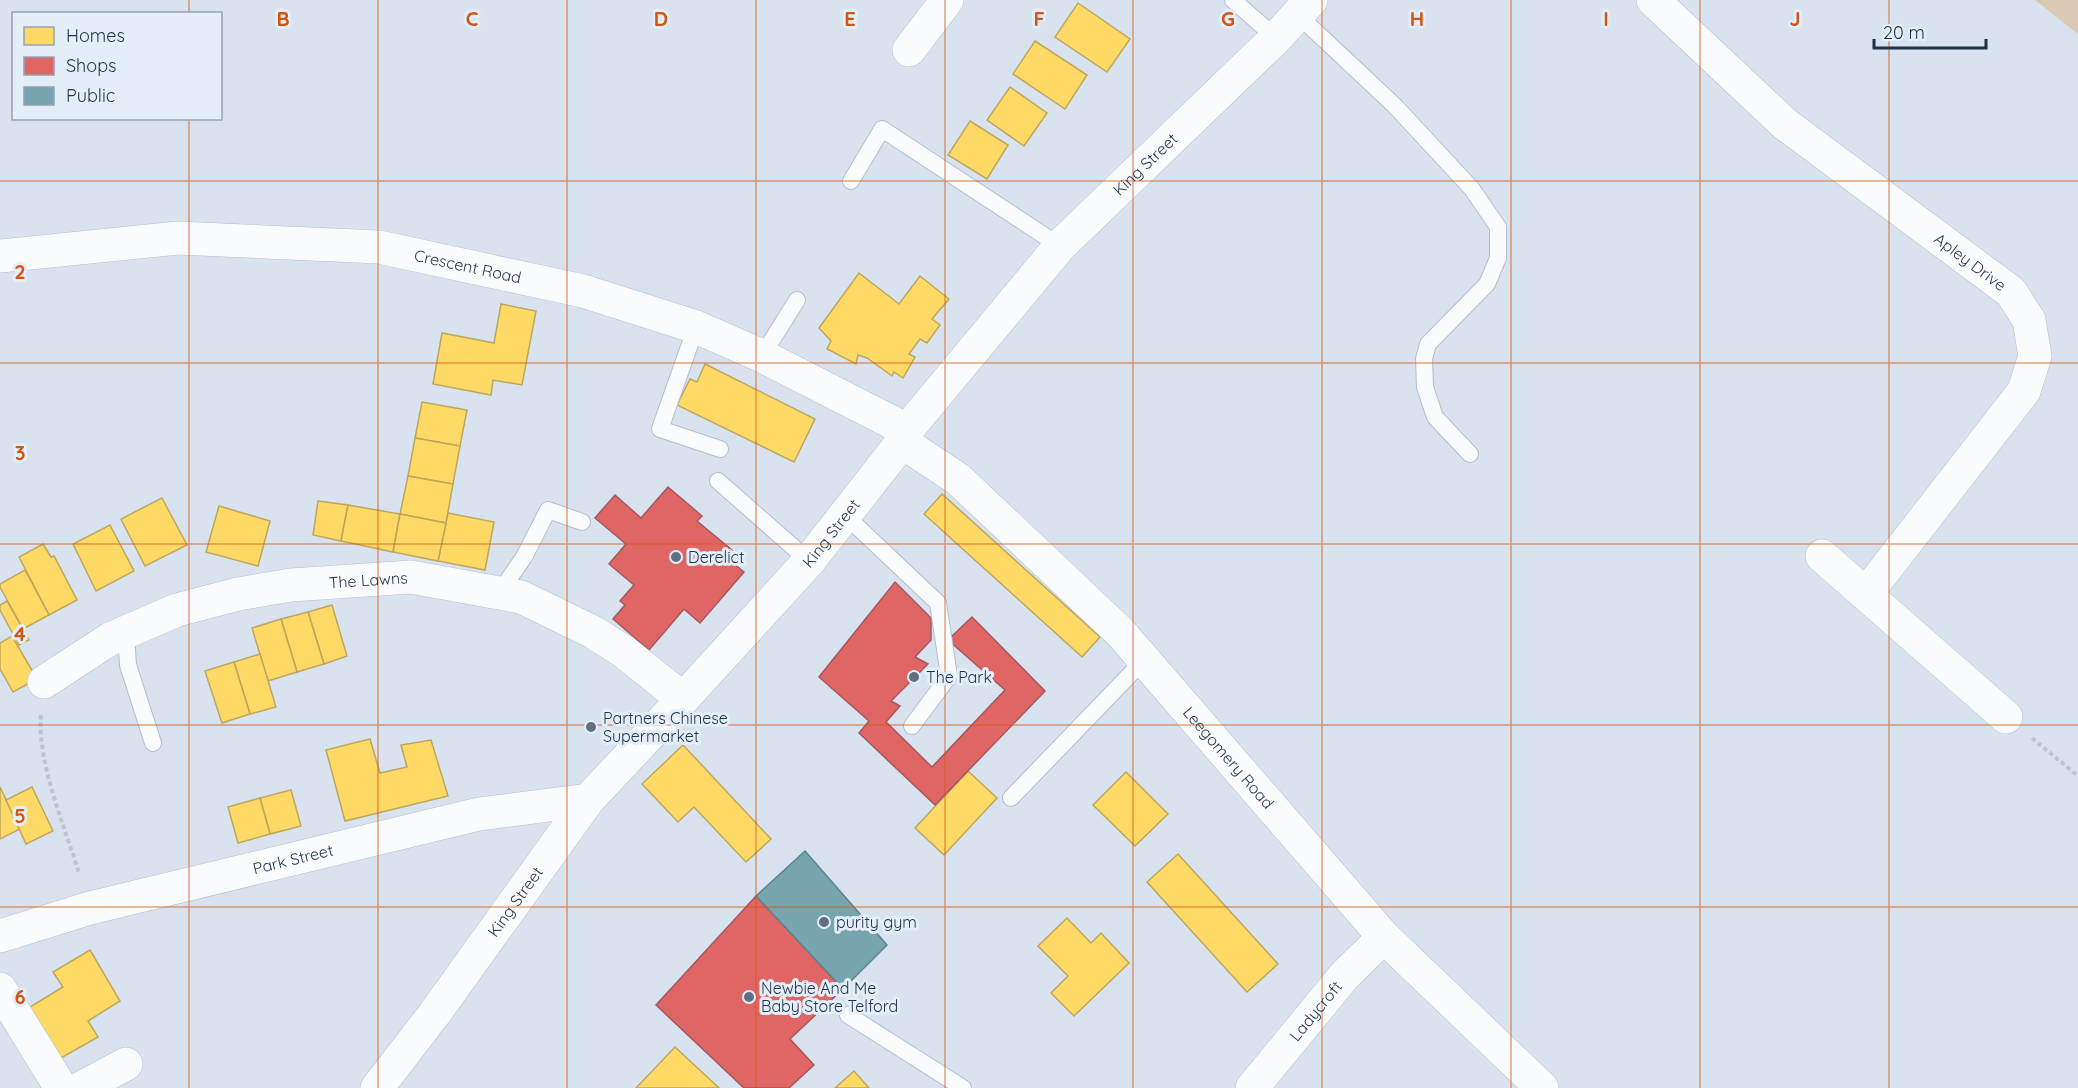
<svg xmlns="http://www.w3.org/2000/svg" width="2078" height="1088" font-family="Quicksand,sans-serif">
<rect width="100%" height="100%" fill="#d8e3ef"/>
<!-- green -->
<path fill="#dbc9b4" d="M2035 0H2078V34Z"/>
<!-- homes -->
<g fill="#ffd966" stroke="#bca75d" stroke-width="1.5">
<path d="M1078 3 1130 39 1107 72 1055 37Z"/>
<path d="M1035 41 1087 75 1065 109 1013 74Z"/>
<path d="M1010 87 1047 113 1024 146 987 120Z"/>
<path d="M970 121 1008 145 987 179 948 155Z"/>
<path d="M859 273 899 304 920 276 949 299 932 319 940 325 927 343 920 339 909 354 915 357 903 378 894 372 892 376 867 358 858 355 856 364 827 349 831 341 819 328Z"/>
<path d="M501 304 536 311 522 385 493 380 491 395 433 384 442 333 494 343Z"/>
<path d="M705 364 815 419 794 462 677 405 690 379 697 382Z"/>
<path d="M422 402 467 410 460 446 415 438Z"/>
<path d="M415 438 460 446 453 484 408 476Z"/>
<path d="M408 476 453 484 446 523 400 514Z"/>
<path d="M942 494 1100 637 1082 657 924 514Z"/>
<path d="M162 498 187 545 145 566 121 519Z"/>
<path d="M318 501 348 505 341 541 313 535Z"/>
<path d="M348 505 400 514 393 552 341 541Z"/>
<path d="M219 506 270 521 258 566 206 552Z"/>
<path d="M448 513 494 522 485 570 438 561Z"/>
<path d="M400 514 446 523 438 561 393 552Z"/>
<path d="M110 525 134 571 96 591 73 544Z"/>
<path d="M43 544 51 557 54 556 77 600 49 615 19 557Z"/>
<path d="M25 570 49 615 23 629 0 587V584Z"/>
<path d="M7 601 29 640 19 645 0 610V605Z"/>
<path d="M332 605 347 656 324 664 308 612Z"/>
<path d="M308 612 324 664 297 672 281 619Z"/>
<path d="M281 619 297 672 268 681 252 628Z"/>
<path d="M12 636 37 679 13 692 0 669V643Z"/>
<path d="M260 654 276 707 250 714 234 662Z"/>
<path d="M234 662 250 714 222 723 205 671Z"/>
<path d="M370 739 380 773 407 767 401 745 431 740 448 796 345 821 326 750Z"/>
<path d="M683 745 771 839 746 862 694 807 678 822 642 784Z"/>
<path d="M968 771 997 798 944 855 915 828Z"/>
<path d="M1126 772 1168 814 1135 846 1093 805Z"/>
<path d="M0 787 20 829 0 839Z"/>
<path d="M32 787 53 831 26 844 6 800Z"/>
<path d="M291 790 301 826 270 834 260 798Z"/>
<path d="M260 798 270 834 238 843 228 807Z"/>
<path d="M1178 854 1278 964 1247 992 1147 882Z"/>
<path d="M1067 918 1091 943 1101 933 1129 963 1074 1016 1051 993 1068 976 1038 946Z"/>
<path d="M90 950 120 1001 88 1021 98 1037 61 1058 30 1007 63 987 53 972Z"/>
<path d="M675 1047 719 1088H636Z"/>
<path d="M854 1071 869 1088H835Z"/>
</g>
<!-- shops -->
<g fill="#e06666" stroke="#a6565d" stroke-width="1.5">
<path d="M668 487 702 516 697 521 732 550 726 557 744 572 700 623 684 609 649 650 613 619 625 605 620 601 634 585 609 564 626 544 595 518 615 495 641 518Z"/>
<path d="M895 582 931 618V640L915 657 928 664 891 701 900 706 886 722 932 767 1005 690 948 640 972 617 1045 691 935 805 859 733 869 721 819 677Z"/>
<path d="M756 896 843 989 790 1039 814 1065 789 1088H744L656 1005Z"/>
</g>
<!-- public -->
<path fill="#76a5af" stroke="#5c8290" stroke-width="1.5" d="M805 851 887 945 843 989 756 896Z"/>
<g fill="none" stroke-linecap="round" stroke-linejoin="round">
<defs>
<g id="service">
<path d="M1233 0 1276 38"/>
<path d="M1298 15 1395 106 1472 189 1498 227V258L1487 284 1428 344 1424 359 1425 387 1435 417 1470 454"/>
<path d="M851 181 882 129 1060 246"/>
<path d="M696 327 660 429 720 449"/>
<path d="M762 356 797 300"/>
<path d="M718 481 809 561"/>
<path d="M845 515 938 603 949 676 912 726"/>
<path d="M499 593 524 557 548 510 582 522"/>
<path d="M126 633 128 665 153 743"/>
<path d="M1011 798 1144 660"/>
<path d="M848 1015 963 1088"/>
</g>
<g id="minor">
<path id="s1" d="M1653 0 1785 124 2011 292 2029 320 2035 356 2024 391 1866 594"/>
<path d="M909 50 947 0"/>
<path id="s2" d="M0 256 178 238 379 247 583 291 696 327 762 356 907 430"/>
<path id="s3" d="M902 442 958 479 1120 632 1384 937 1542 1088"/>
<path d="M1822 556 2006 717"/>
<path id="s4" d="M44 682 110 639 177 610 238 594 291 585 411 577 521 597 593 632 623 651 683 699"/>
<path id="s5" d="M0 936 90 908 479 814 588 800"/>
<path d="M0 989 61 1088"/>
<path d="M81 1088 126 1064"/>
<path id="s6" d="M1252 1088 1345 975 1384 937"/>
</g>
<g id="tertiary">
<path id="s7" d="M377 1088 435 1013 588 800 683 699 809 561 902 442 907 430 1060 246 1276 38 1311 0"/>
</g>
</defs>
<!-- service casing -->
<use href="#service" stroke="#b0bece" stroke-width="18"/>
<!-- minor casing -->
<use href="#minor" stroke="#b0bece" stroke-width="34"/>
<!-- tertiary casing -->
<use href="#tertiary" stroke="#b0bece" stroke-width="34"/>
<!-- path -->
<g stroke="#bec4cc" stroke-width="4" stroke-dasharray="4.5 3" stroke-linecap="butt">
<path d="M41 715C37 762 65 828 79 873"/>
<path d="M2032 738 2078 776"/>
</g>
<!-- service -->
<use href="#service" stroke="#f9fbfd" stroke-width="16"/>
<!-- minor -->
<use href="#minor" stroke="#f9fbfd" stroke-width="33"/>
<!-- tertiary -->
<use href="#tertiary" stroke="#f9fbfd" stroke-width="33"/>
</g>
<!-- grid -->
<path fill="none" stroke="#d45512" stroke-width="1.5" stroke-opacity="0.55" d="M189 0V14M378 0V1088M567 0V1088M756 0V1088M945 0V1088M1133 0V1088M1322 0V1088M1511 0V1088M1700 0V1088M1889 0V1088M189 118V1088M0 181H2078M0 363H2078M0 544H2078M0 725H2078M0 907H2078"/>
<!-- markers -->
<g fill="#607082" stroke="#e4eef9" stroke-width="2">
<circle cx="676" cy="557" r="6"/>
<circle cx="914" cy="677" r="6"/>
<circle cx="591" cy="727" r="6"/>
<circle cx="824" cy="922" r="6"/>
<circle cx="749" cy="997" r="6"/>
</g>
<g text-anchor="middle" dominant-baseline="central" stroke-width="6" stroke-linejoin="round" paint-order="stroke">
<!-- street labels -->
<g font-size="16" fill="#1f3248" stroke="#e4eef9">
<text stroke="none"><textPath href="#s7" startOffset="1204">King Street</textPath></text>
<text stroke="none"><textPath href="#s1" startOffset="412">Apley Drive</textPath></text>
<text stroke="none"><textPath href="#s2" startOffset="471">Crescent Road</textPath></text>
<text stroke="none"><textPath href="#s7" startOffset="718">King Street</textPath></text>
<text stroke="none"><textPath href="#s4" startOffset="346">The Lawns</textPath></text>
<text stroke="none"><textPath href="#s3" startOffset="456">Leegomery Road</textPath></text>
<text stroke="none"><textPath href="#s5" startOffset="303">Park Street</textPath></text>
<text stroke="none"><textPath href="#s7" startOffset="232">King Street</textPath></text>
<text stroke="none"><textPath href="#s6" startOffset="100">Ladycroft</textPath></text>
</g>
<!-- poi labels -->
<g font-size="16" fill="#1f3248" stroke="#e4eef9" text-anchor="start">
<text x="688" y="557">Derelict</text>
<text x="926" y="677">The Park</text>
<text x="603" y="718">Partners Chinese<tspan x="603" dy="18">Supermarket</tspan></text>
<text x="836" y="922">purity gym</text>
<text x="761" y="988">Newbie And Me<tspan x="761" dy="18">Baby Store Telford</tspan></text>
</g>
</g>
<g font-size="20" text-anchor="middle" font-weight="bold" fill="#d45512" stroke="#e4eef9" stroke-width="6" stroke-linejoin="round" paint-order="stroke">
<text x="283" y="26">B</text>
<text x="472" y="26">C</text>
<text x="661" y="26">D</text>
<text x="850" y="26">E</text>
<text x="1039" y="26">F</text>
<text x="1228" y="26">G</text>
<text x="1417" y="26">H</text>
<text x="1606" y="26">I</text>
<text x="1795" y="26">J</text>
<text x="20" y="279">2</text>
<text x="20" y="460">3</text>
<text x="20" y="641">4</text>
<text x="20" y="823">5</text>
<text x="20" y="1004">6</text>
</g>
<!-- legend -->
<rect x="12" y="12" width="210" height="108" fill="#e4eef9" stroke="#95a3b2" stroke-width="1.5"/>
<rect x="24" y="27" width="30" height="18" fill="#ffd966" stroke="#95a3b2" stroke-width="1.5"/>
<text x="66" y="42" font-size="18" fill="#1f3248">Homes</text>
<rect x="24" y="57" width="30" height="18" fill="#e06666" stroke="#95a3b2" stroke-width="1.5"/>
<text x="66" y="72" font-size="18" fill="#1f3248">Shops</text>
<rect x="24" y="87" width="30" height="18" fill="#76a5af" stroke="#95a3b2" stroke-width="1.5"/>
<text x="66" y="102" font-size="18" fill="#1f3248">Public</text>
<!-- scale -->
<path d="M1874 39v9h112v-9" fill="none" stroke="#1f3248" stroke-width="3"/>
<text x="1883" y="39" font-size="18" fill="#1f3248" stroke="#e4eef9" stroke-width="4.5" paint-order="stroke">20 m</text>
</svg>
